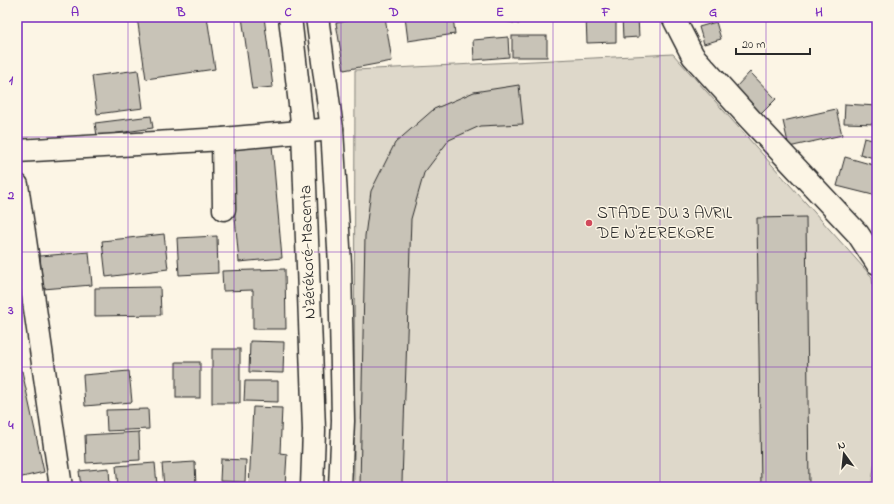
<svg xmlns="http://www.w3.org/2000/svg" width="894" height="504" font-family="'Indie Flower',sans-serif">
<rect width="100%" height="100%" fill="#fcf5e5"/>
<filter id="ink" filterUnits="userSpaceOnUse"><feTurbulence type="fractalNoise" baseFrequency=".025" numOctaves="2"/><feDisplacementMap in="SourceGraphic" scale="8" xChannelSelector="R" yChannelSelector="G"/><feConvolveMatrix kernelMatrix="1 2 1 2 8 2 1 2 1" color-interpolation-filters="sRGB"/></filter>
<g filter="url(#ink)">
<!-- green -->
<path fill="#ded8ca" stroke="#84827a" d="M673 54 872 277 877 327V448L871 487H354L355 70Z"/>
<!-- building -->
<g fill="#c8c3b7" stroke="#2b2b2b">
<path d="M137 17H207L215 69 146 79Z"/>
<path d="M242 17H264L273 87 252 89Z"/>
<path d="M370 17H385L392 61 344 70 336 23Z"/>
<path d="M405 17H453L455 34 408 41Z"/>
<path d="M485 17H520L519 24Z"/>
<path d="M586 17H616V42L587 43Z"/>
<path d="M622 17H638L639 37 623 38Z"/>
<path d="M716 22 721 39 704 44 699 27Z"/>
<rect x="512" y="36" width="35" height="21"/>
<path d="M508 37 509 57 474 60 473 40Z"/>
<path d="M138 70 143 108 97 114 92 76Z"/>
<path d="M750 72 776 99 761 114 735 88Z"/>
<path d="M519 85 523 124 480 126 449 140 424 173 411 219 402 481 403 487H360L365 236 371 191 395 143 434 109 474 92Z"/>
<path d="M845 104 877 106V124L844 123Z"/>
<path d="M836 109 842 135 789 147 783 121Z"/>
<path d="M151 116 153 128 97 136 95 123Z"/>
<path d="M864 138 877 141V159L860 154Z"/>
<path d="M272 145 282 258 239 262 229 150Z"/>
<path d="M845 157 877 166V196L837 186Z"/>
<path d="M806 217 809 487H761L757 218Z"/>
<path d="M164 234 168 269 106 277 102 241Z"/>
<path d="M217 236 218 273 179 275 177 238Z"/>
<path d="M89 252 92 285 43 289 40 256Z"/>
<path d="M285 269 286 329H253V290L223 291 222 271Z"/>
<path d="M160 287 161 315 95 316V288Z"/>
<path d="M250 341 284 342 283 373 249 372Z"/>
<rect x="212" y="349" width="28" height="54"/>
<rect x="176" y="362" width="24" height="36"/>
<path d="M22 371 44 472 18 478 17 372Z"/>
<path d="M129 371 132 402 85 406 83 375Z"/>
<path d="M245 381H278V402L244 401Z"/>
<path d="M253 407 282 408 280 453 287 454 285 487H249Z"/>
<path d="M148 409 149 429 107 431 106 410Z"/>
<path d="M139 432 140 460 86 463 85 435Z"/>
<path d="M221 459 246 460 245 482 220 481Z"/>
<path d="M195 462 196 487H164L162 464Z"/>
<path d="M155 463 157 485 118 487 116 466Z"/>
<path d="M109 468 110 487H81L79 471Z"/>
</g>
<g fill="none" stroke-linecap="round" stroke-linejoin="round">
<defs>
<g id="minor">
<path d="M673 17 693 56 750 119 858 234 877 263"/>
<path d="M223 139 224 209"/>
<path d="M17 151 223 139 332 129"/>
<path d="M17 185 61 487"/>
</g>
<g id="highway">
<path d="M290 17 303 131 314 430 312 487"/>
<path d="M317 17 332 129 340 264 343 421 340 487"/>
</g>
</defs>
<!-- minor casing -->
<use href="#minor" stroke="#2b2b2b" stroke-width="25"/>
<!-- highway casing -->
<use href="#highway" stroke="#2b2b2b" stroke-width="25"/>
<!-- minor -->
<use href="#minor" stroke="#fcf5e5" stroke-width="22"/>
<!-- highway -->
<use href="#highway" stroke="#fcf5e5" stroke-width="22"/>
</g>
</g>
<!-- grid -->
<path fill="none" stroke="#7b2cbf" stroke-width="1" stroke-opacity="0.55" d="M128 17V487M234 17V487M341 17V487M447 17V487M553 17V487M660 17V487M766 17V487M17 137H877M17 252H877M17 367H877"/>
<!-- markers -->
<circle fill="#d1495b" stroke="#fcf5e5" stroke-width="1.5" cx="589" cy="223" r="4"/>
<g text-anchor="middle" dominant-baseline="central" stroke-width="3" stroke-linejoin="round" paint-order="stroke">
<!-- poi labels -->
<g font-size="17" fill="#2b2b2b" stroke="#fcf5e5" text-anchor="start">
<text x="597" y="213">STADE DU 3 AVRIL<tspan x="597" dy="20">DE N'ZEREKORE</tspan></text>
</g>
<!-- street labels -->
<g font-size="17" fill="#2b2b2b" stroke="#fcf5e5">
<text transform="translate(308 252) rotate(-92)">N'zérékoré-Macenta</text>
</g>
</g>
<!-- margin -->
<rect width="894" height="504" fill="none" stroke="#fcf5e5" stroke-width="44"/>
<!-- north arrow -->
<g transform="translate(844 454) rotate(345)" stroke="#fcf5e5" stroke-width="3" paint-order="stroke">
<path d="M0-3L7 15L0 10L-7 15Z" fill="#2b2b2b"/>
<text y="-6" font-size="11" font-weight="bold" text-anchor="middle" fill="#2b2b2b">N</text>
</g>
<!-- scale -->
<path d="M736 48v6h74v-6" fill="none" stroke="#2b2b2b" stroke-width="2"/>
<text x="742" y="48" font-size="12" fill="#2b2b2b" stroke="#fcf5e5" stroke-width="3" paint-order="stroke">20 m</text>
<rect x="22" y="22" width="850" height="460" fill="none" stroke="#7b2cbf" stroke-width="1.5"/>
<g font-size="13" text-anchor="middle" font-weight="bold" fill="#7b2cbf">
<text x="75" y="16">A</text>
<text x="181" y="16">B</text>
<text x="288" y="16">C</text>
<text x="394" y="16">D</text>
<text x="500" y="16">E</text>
<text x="606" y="16">F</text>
<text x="713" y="16">G</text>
<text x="819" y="16">H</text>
<text x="11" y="84">1</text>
<text x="11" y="199">2</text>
<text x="11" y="314">3</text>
<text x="11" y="429">4</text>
</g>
</svg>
